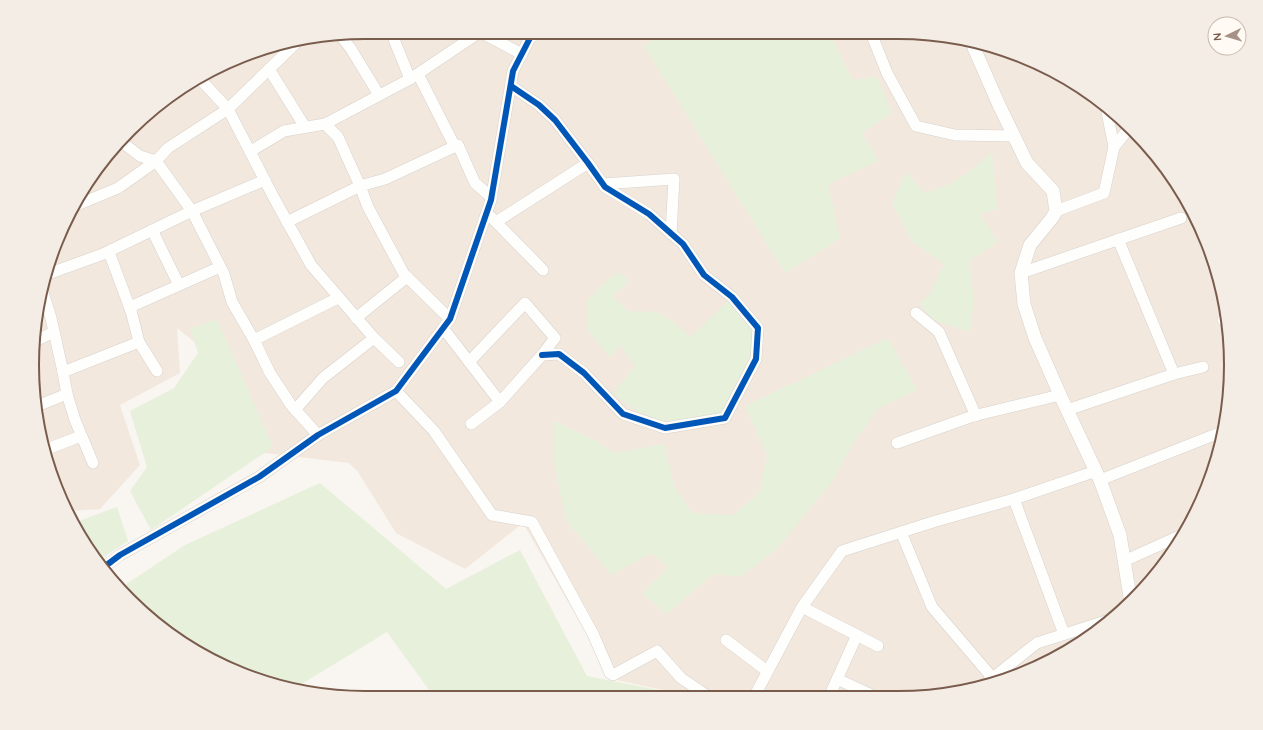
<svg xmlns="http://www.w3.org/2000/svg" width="1263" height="730" font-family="Quicksand,sans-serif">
<rect width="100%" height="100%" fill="#f9f5f0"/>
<!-- residential -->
<path fill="#f2e8de" d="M365 32 920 33 1005 50 1083 88 1133 129 1175 180 1206 237 1225 300 1231 365 1225 430 1206 492 1175 550 1133 601 1065 653 1005 680 920 697H694L612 679 523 523 465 569 396 533 358 472 349 463 249 451 202 348 177 328 180 373 120 405 140 465 100 509 69 511 57 492 33 387 43 279 88 180 162 101 258 50Z"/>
<!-- green -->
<g fill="#e7f0db">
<path d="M663 32 829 33 853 80 877 77 892 113 862 133 879 161 828 184 840 239 785 273 644 46Z"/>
<path d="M992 152 997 209 980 214 998 242 969 261 974 298 970 332 934 321 919 304 930 294 944 264 912 242 892 203 906 172 925 193 952 183 973 169Z"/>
<path d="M618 272 630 281 612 296 628 311 657 312 669 319 691 337 732 297 758 328 756 359 725 418 658 426 613 394 635 366 620 345 610 358 588 331 587 300 606 281Z"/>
<path d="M217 319 273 447 151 530 130 491 147 467 130 411 174 388 198 353 190 329Z"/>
<path d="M888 338 917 390 879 408 852 445 831 483 775 551 740 577 713 574 667 614 642 594 668 567 651 553 611 575 588 546 566 521 554 462V421L595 440 614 453 664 444 674 485 692 513 733 515 759 493 767 455 745 406Z"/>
<path d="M320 483 446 589 520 550 587 676 694 697H434L387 632 295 688 258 680 180 642 119 589 185 545Z"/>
<path d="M117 507 128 541 99 560 76 522Z"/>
</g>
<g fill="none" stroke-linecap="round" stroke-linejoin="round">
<defs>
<g id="minor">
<path d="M391 32 410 79"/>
<path d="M480 32 522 54"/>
<path d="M871 33 887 73 916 126 955 135 1014 136"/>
<path d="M341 36 351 49 379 95"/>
<path d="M269 69 305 127"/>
<path d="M418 74 455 147"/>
<path d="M201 80 228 109 274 198 311 265 374 338 399 362"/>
<path d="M511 86 539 105 555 120 588 163 605 187 649 214 683 244 704 275 732 297 758 328 756 359 725 418 665 428 623 414 584 373 559 354 542 355"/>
<path d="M1106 107 1114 147"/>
<path d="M325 124 410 79 480 32"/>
<path d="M123 143 140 156 156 161 192 211 224 274 232 302 254 340 270 373 291 405 318 435"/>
<path d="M251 151 284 131 325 124 338 137 360 186 368 207 404 274 450 319"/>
<path d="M603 184 674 179 671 234"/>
<path d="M77 205 118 188 156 161 168 148 228 109 296 43"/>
<path d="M1056 211 1104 193 1114 147 1130 127"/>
<path d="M491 217 543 270"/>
<path d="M287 222 360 186 385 179 458 145 475 183 491 197"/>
<path d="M496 222 588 163"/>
<path d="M152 230 179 285"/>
<path d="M1118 239 1174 374"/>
<path d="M109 252 131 311"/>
<path d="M1021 273 1181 218"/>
<path d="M45 275 103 254 192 211 265 180"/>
<path d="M42 289 51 318 63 372 67 394 75 420 93 463"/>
<path d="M916 313 939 332 976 416"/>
<path d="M356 318 407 277"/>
<path d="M1223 320 1226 319"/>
<path d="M443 328 500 402 471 424"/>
<path d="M37 340 54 332"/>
<path d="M254 340 338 298"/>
<path d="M139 342 157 371"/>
<path d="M469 362 525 303 555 338 542 355 500 402"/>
<path d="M63 372 139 342 130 307 220 267"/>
<path d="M396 391 434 431 492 515 532 522 593 634 610 673 613 675 657 651 681 678 709 697"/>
<path d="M37 406 67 394"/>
<path d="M295 410 323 378 374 338"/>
<path d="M1067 410 1174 374 1203 367"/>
<path d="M897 443 973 416 1060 395"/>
<path d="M47 449 81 436"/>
<path d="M1100 480 1224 431"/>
<path d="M1014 499 1064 634"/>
<path d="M901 532 932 607 996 682"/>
<path d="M1124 561 1184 534"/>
<path d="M104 567 120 555 259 477 318 435 396 391 450 319 491 200 513 71 530 38 538 32"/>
<path d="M802 607 878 646"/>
<path d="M726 640 767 671"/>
<path d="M837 679 876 697"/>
<path d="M985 684 1037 643 1106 621"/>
<path d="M754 697 802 607 842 551 936 521 1014 499 1096 471"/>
<path d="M829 697 857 635"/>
</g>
<path id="tertiary" d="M973 43 974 48 999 105 1027 163 1053 191 1056 211 1052 218 1030 245 1021 273 1024 304 1035 338 1061 397 1100 480 1120 535 1131 603"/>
</defs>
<!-- minor casing -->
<use href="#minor" stroke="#d7d1cb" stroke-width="12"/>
<!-- tertiary casing -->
<use href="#tertiary" stroke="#d7d1cb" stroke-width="14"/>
<!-- minor -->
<use href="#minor" stroke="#fefefd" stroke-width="11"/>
<!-- tertiary -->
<use href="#tertiary" stroke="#fefefd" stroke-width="13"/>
<defs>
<g id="cycleway">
<path d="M511 86 539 105 555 120 588 163 605 187 649 214 683 244 704 275 732 297 758 328 756 359 725 418 665 428 623 414 584 373 559 354 542 355"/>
<path d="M104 567 120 555 259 477 318 435 396 391 450 319 491 200 513 71 530 38 538 32"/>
</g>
</defs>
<!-- cycleway casing -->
<use href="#cycleway" stroke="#fffaf3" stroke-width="8"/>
<!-- cycleway -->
<use href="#cycleway" stroke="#0057b8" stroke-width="6"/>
</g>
<!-- crop -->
<path d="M0 0H1263V730H0ZM365 39H898A326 326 0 0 1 1224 365V365A326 326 0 0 1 898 691H365A326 326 0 0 1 39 365V365A326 326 0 0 1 365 39Z" fill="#f4ede6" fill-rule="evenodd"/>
<path fill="none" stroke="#7a5c4d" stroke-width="2" d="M365 39H898A326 326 0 0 1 1224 365V365A326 326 0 0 1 898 691H365A326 326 0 0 1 39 365V365A326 326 0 0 1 365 39Z"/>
<!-- north arrow -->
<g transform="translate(1227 36) rotate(265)"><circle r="19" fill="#fffaf3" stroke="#cabbb1"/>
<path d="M0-3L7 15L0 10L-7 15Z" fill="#a69286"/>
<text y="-6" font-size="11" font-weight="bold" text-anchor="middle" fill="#7a5c4d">N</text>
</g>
</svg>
